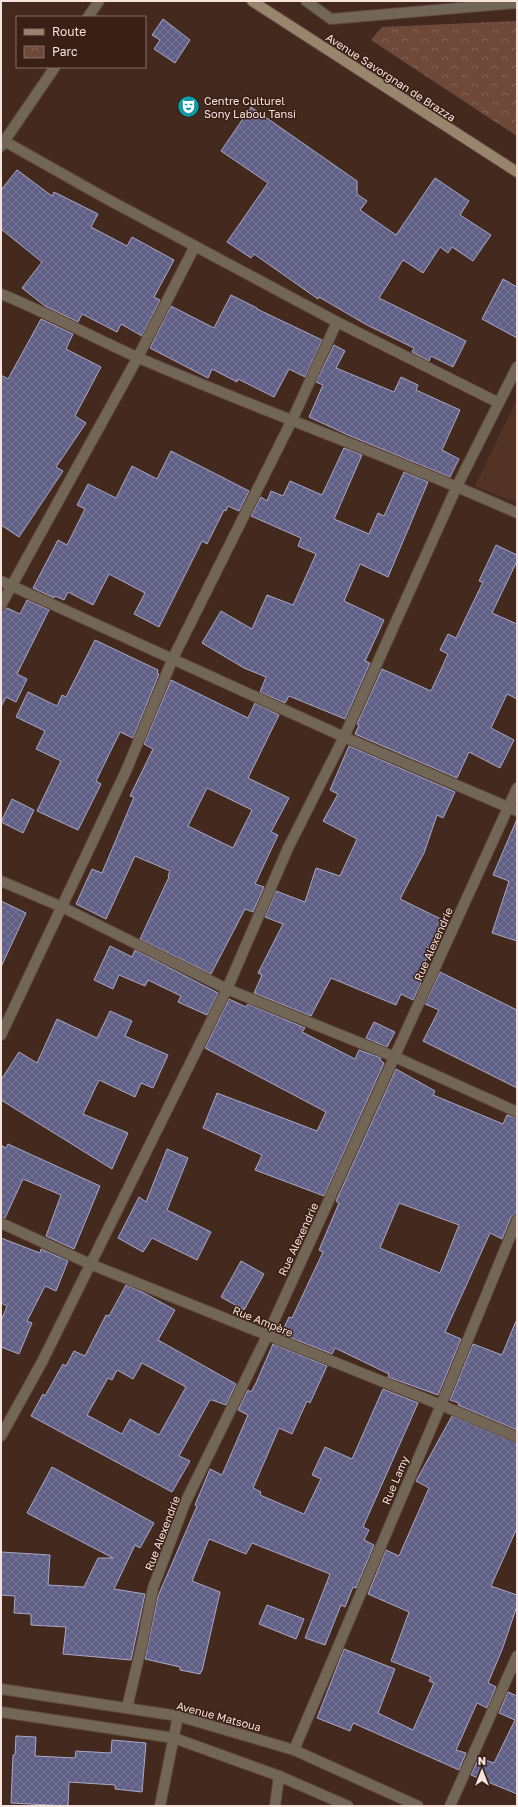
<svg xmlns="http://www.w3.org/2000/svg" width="518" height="1807" font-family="'Golos Text',sans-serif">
<defs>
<pattern id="park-crowns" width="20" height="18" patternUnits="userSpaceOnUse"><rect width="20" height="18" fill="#6e493a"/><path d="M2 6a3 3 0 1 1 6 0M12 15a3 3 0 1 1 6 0" fill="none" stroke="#836356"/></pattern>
<pattern id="building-cross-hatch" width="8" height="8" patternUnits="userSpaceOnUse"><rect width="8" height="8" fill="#605f86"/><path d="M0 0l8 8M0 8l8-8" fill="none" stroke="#777697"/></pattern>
</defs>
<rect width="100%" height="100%" fill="#44291e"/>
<!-- built -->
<path fill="#543327" d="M517 399V503L475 486Z"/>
<!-- park -->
<path fill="url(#park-crowns)" d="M517 21V136L371 40 382 27Z"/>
<!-- building -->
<g fill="url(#building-cross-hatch)" stroke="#a9a9c7" fill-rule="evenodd">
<path d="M163 19 190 40 175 63 154 49 160 40 152 35Z"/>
<path d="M251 107 357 181V194L367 201 360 210 396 235 435 178 469 201 460 215 491 235 473 261 452 247 448 253 440 247 423 273 403 260 379 298 466 341 453 367 431 356 429 361 412 352 414 348 367 325 319 297 318 299 254 254 251 258 227 242 268 183 221 151Z"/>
<path d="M17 170 52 196 54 192 98 214 91 227 127 246 132 237 174 260 154 297 160 300 142 336 121 324 117 332 82 314 78 322 45 306 22 288 42 262 1 229V190Z"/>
<path d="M503 279 517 287V338L482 319Z"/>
<path d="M231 295 257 308V309L322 340 305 377 289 369 274 397 238 379 237 382 212 369 208 378 150 348 171 306 214 328Z"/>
<path d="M41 319 73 334 66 349 101 367 75 416 86 423 56 467 63 471 19 537 1 525V375L8 379Z"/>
<path d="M334 345 345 351 336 368 394 392 401 377 418 385 416 390 460 410 442 450 459 459 450 477 348 435 309 417 323 385 316 382Z"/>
<path d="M344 448 362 455 334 519 369 534 378 513 384 516 404 472 428 482 388 577 360 564 344 601 384 620 365 661 370 663 345 719 289 696 285 703 260 692 266 677 244 668 202 643 221 611 252 629 267 595 293 605 316 554 298 546 301 538 251 516 261 497 267 501 271 491 283 496 290 481 322 495Z"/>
<path d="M171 451 249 491 239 511 228 506 226 511 224 510 207 544 202 541 159 627 134 614 145 593 109 574 93 605 68 592 64 600 55 596 54 598 33 588 58 540 67 545 85 509 77 505 88 484 116 498 132 466 157 479Z"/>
<path d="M496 545 517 555V561L492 613 517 624V699L507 694 491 728 514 740 500 768 469 752 457 778 355 734 359 725 357 724 382 669 431 691 448 654 440 650 448 634 456 638 483 582 479 581Z"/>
<path d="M27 600 49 610 17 674 27 679 16 702 6 697 1 707V611L7 608 20 614Z"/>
<path d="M95 640 158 670 157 673 159 674 133 738 120 732 96 781 101 784 78 830 37 811 61 761 36 749 45 731 16 717 28 692 57 706 62 695 66 697Z"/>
<path d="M171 680 248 718 255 703 279 715 248 778 289 798 271 832 278 835 255 884 264 887 253 912 245 909 211 974 140 939 169 877 168 876 170 871 135 856 106 919 76 904 92 869 102 873 134 797 130 796 153 749 144 744ZM207 788 252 810 233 848 188 826Z"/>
<path d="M349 746 455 792 443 818 437 815 424 853 400 899 443 920 426 954 429 955 424 963 429 966 413 1000 401 994 396 1005 331 978 311 1016 254 993 262 975 258 973 283 924 265 917 276 891 305 902 316 868 340 876 357 839 323 821 338 794 330 790Z"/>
<path d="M12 799 34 810 23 833 1 822Z"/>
<path d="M517 819V941L492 933 509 881 493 875Z"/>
<path d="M1 901 26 913 1 967Z"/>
<path d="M110 946 132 957 135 950 218 993 207 1015 178 1002 181 996 148 980 145 986 119 975 113 989 94 980Z"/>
<path d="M440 972 517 1010V1088L423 1041 439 1010 425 1004Z"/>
<path d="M229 999 246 1007 248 1004 305 1028 302 1032 355 1059 359 1050 381 1058 380 1060 384 1063 324 1196 255 1170 262 1155 203 1128 217 1093 317 1131 326 1112 205 1048Z"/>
<path d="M110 1011 132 1021 125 1036 168 1055 153 1088 141 1083 135 1097 99 1080 83 1114 128 1133 112 1169 1 1100V1080L19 1052 37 1063 57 1019 97 1038Z"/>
<path d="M374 1022 395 1032 387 1047 366 1038Z"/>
<path d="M396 1069 435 1091 433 1095 503 1124 507 1115 517 1118V1214L511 1217 502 1239 490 1233 445 1332 461 1339 438 1395 388 1377 389 1374 335 1348 332 1354 281 1334 289 1317 292 1318 323 1252 319 1250 339 1203 336 1201ZM399 1203 459 1225 440 1273 380 1248Z"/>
<path d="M8 1144 100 1186 74 1249 46 1236 61 1195 23 1179 5 1218 1 1217V1145L6 1148Z"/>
<path d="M167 1149 188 1158 167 1210 211 1232 197 1260 152 1238 143 1252 118 1238 139 1197 146 1202Z"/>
<path d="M1 1238 40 1253 41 1249 68 1261 56 1291 45 1286 27 1321 32 1323 19 1354 1 1347V1321L7 1306 1 1303Z"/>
<path d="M241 1261 264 1274 244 1310 221 1297Z"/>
<path d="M126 1285 144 1293 175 1310 158 1340 236 1384 226 1405 212 1400H210L179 1456 190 1461 172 1492 31 1416 43 1394 45 1396 63 1364 66 1366 74 1351 85 1356 106 1315 109 1316ZM142 1363 186 1387 159 1435 130 1419 122 1434 87 1415 108 1378 112 1380 117 1370 133 1379Z"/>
<path d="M516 1321H517V1430L458 1405 459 1403 450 1400 473 1344 502 1355Z"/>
<path d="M273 1344 327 1366 310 1403 307 1401 292 1434 279 1428 253 1488 261 1492 260 1495 304 1514 321 1479 312 1475 325 1447 352 1459 383 1389 418 1403 363 1527 369 1530 364 1540 374 1545 356 1588 353 1587 345 1607 341 1605 325 1645 305 1638 330 1574 252 1543 246 1554 209 1539 192 1581 220 1592 202 1671H201L200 1674 180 1670V1667L145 1659 158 1596 197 1506 195 1505 210 1469 222 1475 248 1415 238 1410 248 1390 251 1392 256 1383Z"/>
<path d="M452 1416 517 1443V1528L491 1586 517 1595V1606L502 1650 488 1683 496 1687 487 1708 477 1703 456 1750 466 1753 459 1770 353 1723 350 1731 317 1718 344 1649 395 1669 378 1713 413 1730 434 1683 429 1681 431 1677 391 1661 409 1612 368 1594 386 1550 399 1556 429 1488 416 1481Z"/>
<path d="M52 1467 154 1523 140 1548 135 1545 114 1589 145 1594 131 1660 63 1654 66 1627 31 1625V1614L14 1613 15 1596 1 1595V1552L50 1555 48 1585 84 1587 98 1558H113L27 1513Z"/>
<path d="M267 1605 304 1619 296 1639 259 1624Z"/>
<path d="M508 1692 517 1696V1794L471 1775 479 1758 494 1763 515 1720 499 1713Z"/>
<path d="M16 1736 36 1737 35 1756 75 1758 76 1751 111 1753 112 1740 146 1743 142 1792 115 1789V1785L69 1782 68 1806 11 1803 13 1755H15Z"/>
</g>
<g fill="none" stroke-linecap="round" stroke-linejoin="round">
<defs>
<g id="minor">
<path d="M306 1 331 19 517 3"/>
<path d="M88 17 99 1"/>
<path d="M4 141 107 199 337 322 499 403"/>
<path d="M1 146 55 67"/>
<path d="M1 294C48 313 92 337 139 358 264 412 393 457 517 513"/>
<path d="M1 581 344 737 517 811"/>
<path d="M1 605 138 357 195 246"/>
<path d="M1 881 62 907 227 989 395 1057 517 1112"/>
<path d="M1 1035 126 771 173 658 292 420 337 322"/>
<path d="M1 1223 90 1264 441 1405 517 1437"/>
<path d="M1 1436 42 1362 227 989 288 848 344 737 457 486 517 367"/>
<path d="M127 1708 142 1644 153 1588 185 1503 267 1336 517 788"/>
<path d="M294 1750 441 1405 517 1220"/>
<path d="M160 1806 178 1716"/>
<path d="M275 1806 279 1776"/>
<path d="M450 1806 517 1656"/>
</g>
<g id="tertiary">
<path d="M1 1689 178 1716 294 1750 418 1806"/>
<path d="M1 1712 174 1738 279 1776 348 1806"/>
</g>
<path id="secondary" d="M252 1 517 172"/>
</defs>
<!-- minor casing -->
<use href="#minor" stroke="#60473d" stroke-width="12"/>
<!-- tertiary casing -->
<use href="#tertiary" stroke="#60473d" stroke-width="12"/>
<!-- secondary casing -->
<use href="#secondary" stroke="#60473d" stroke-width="12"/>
<!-- minor -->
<use href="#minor" stroke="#726757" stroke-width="10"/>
<!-- tertiary -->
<use href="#tertiary" stroke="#726757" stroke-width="10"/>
<!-- secondary -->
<use href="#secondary" stroke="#97856c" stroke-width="10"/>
</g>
<!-- icons -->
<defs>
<symbol id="theatre-disc" viewBox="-11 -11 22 22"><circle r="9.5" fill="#0f9aa8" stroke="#391f15"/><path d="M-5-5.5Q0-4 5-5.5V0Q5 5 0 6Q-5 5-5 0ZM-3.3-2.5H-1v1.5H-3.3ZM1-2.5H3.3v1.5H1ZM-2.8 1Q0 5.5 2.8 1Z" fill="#fff"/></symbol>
</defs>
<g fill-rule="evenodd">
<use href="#theatre-disc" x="176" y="94" width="25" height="25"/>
</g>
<g text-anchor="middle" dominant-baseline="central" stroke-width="3" stroke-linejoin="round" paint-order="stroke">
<!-- street labels -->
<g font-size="11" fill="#f6e4dd" stroke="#391f15">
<text transform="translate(391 77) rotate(33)">Avenue Savorgnan de Brazza</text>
<text transform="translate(433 944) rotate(-66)">Rue Alexendrie</text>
<text transform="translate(298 1239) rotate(-65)">Rue Alexendrie</text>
<text transform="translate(263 1321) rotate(22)">Rue Ampère</text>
<text transform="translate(395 1480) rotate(-67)">Rue Lamy</text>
<text transform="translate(162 1533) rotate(-69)">Rue Alexendrie</text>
<text transform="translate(219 1716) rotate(15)">Avenue Matsoua</text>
</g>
<!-- poi labels -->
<g font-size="11" fill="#f6e4dd" stroke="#391f15" text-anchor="start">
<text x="204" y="100">Centre Culturel<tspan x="204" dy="13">Sony Labou Tansi</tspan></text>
</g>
</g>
<!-- border -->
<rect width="518" height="1807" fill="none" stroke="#f6e4dd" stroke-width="4"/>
<!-- legend -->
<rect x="16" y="16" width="130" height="52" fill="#391f15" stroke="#856e65"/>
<rect x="24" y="29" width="20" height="6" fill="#97856c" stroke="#856e65"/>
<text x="52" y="36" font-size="12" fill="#f6e4dd">Route</text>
<rect x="24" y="46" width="20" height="12" fill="url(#park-crowns)" stroke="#856e65"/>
<text x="52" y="56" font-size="12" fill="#f6e4dd">Parc</text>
<!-- north arrow -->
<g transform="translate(482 1771)" stroke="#391f15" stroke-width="3" paint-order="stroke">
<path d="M0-3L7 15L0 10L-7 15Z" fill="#f6e4dd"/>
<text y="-6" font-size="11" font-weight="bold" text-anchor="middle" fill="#f6e4dd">N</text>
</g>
</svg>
